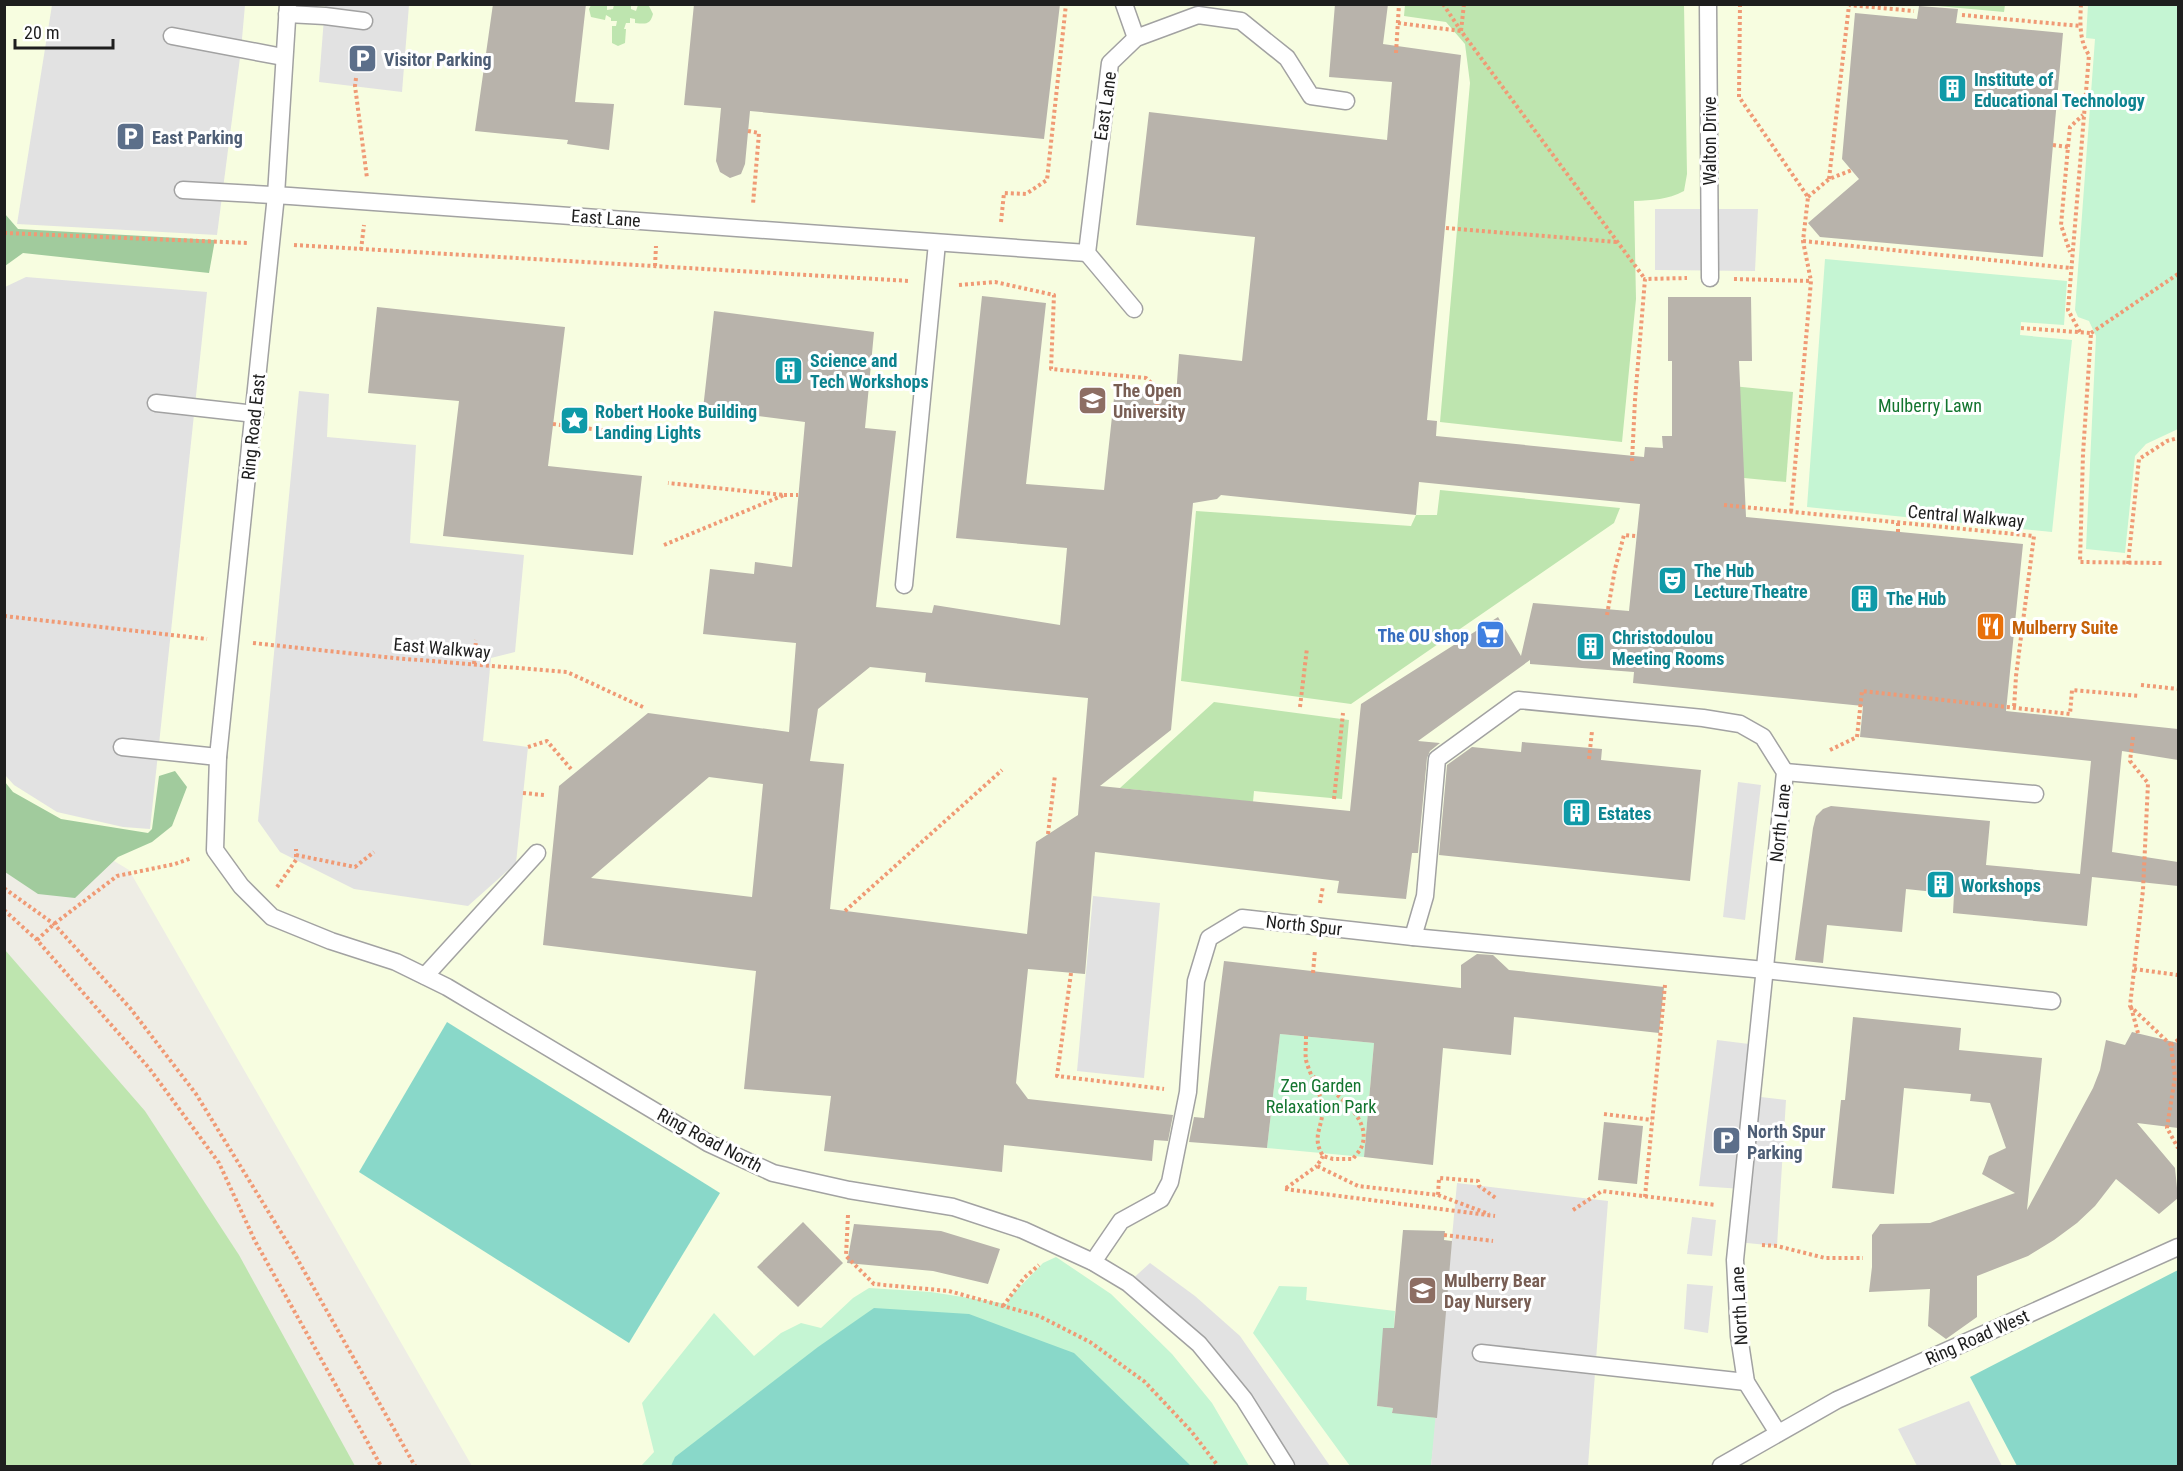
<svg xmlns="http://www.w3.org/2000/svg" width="2183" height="1471" font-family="'Roboto Condensed',sans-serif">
<rect width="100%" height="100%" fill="#eeede5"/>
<!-- education -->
<path fill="#f7fde0" d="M5 5H2178V1466H472L129 870 5 795Z"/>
<!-- grass -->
<g fill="#bee5af">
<path d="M591 5H607V10L613 9 614 5 631 6V9L636 11 638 5 649 6 653 14C650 25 646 24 635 23V19L630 18V23H626L624 29H626L625 43 618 46 612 43V26H616L617 21H611V18L606 15 605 20 591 17 589 9Z"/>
<path d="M1405 5H1684L1687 174 1684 191C1667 200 1653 200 1634 201L1636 299 1622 442 1440 422 1470 83 1465 44 1446 22 1404 16Z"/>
<path d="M1927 5H2005L2004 12Z"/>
<path d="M1732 386 1793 392 1786 482 1744 478Z"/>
<path d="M1440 490 1620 508 1614 523 1351 704 1181 681 1196 511 1411 526 1416 515H1437Z"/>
<path d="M1214 702 1349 720 1342 799 1254 791 1253 802 1120 788Z"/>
<path d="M5 950 145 1111 239 1255 355 1466H5Z"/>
</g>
<!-- forest -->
<g fill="#a1cb9d">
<path d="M5 214 18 229 215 240 209 273 23 253 5 266Z"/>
<path d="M175 771 187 787 172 826 152 842 118 857 75 898 38 894 5 872V782L13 792 61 819 148 833 152 829 159 776Z"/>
</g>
<!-- park -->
<g fill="#c5f5d3">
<path d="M2088 5H2178V429L2146 444 2135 456 2125 553 2086 549 2096 336 2089 321 2078 317 2075 310 2095 39 2086 38Z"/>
<path d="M1825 259 2067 281 2064 325 2021 322 2020 335 2072 340 2052 532 1807 507Z"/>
<path d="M1280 1034 1374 1043 1364 1157 1267 1148Z"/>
<path d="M1056 1257 1111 1294 1172 1354 1212 1403 1249 1466H641L654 1452 642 1403 714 1313 754 1356 781 1333 801 1323 821 1328 853 1298 869 1288 931 1292 1007 1304 1010 1297 1043 1263Z"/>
<path d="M1279 1286 1307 1287 1306 1300 1395 1311 1394 1328H1384L1377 1406 1393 1408 1392 1412 1437 1418 1431 1466 1416 1465 1414 1466H1350L1253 1333Z"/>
</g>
<!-- pitch -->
<g fill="#89d8c9">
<path d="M447 1022 720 1193 629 1343 359 1172Z"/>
<path d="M2178 1270V1466H2017L1970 1377Z"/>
<path d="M874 1308 969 1314 1074 1353 1191 1466H671L675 1457 818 1347Z"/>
</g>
<!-- parking -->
<g fill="#e2e2e2">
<path d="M52 5H245L241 50 217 235 17 224Z"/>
<path d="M325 5H409L402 92 319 82Z"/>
<path d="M1655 209H1758L1755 271 1655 270Z"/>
<path d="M26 277 207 292 150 829 123 827 57 812 14 785 5 775V287Z"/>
<path d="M299 391 329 394 327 437 416 445 410 543 524 555 515 652 491 658 483 741 528 747 516 863 468 906 354 889 280 852 258 821Z"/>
<path d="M1738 782 1761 785 1745 920 1723 917Z"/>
<path d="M1093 896 1160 903 1144 1078 1077 1071Z"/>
<path d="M1717 1040 1757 1045 1752 1096 1786 1100 1777 1246 1737 1242 1742 1189 1699 1186Z"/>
<path d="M1457 1183 1608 1201 1588 1466H1431Z"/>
<path d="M1692 1217 1716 1220 1712 1256 1687 1254Z"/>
<path d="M1150 1263 1195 1296 1240 1336 1330 1466H1286L1244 1399 1128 1283Z"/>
<path d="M1687 1284 1713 1286 1708 1333 1684 1329Z"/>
<path d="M1969 1401 2002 1466H1917L1898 1429Z"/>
</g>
<!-- building -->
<g fill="#b8b3ab" fill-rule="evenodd">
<path d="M493 4H586L575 102 614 104 609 150 567 144 568 140 475 131Z"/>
<path d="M694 4H1060L1044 139 750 111 745 164 741 174 730 178 720 172 716 161 721 108 684 105Z"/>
<path d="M1335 4H1388L1383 44 1461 55 1427 420 1437 421 1436 436 1644 457 1645 447 1663 448 1662 436H1672V361H1668V297H1751L1752 361H1739L1746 517 2023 544 2006 711 2178 729V760L2122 751 2112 852 2178 862V886L2092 877 2087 926 1953 913 1954 894 1906 889 1902 932 1827 925 1823 963 1795 960 1813 828 1816 816 1823 809 1831 806 1990 821 1986 865 2080 874 2091 761 1860 737 1863 706 1633 683 1634 672 1530 664V660L1418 741 1440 743 1430 751 1427 758 1418 853H1412L1406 899 1337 893 1339 881 1095 852 1085 974 1028 969 1016 1083 1028 1099 1173 1115 1168 1141 1154 1140 1152 1161 1004 1145 1002 1172 824 1151 831 1096 744 1089 756 971 543 945 559 786 648 713 789 732 796 643 703 634 710 569 754 574 755 562 792 567 805 422 703 409 714 311 874 332 865 428 896 431 876 607 932 613 934 605 1060 625 1067 548 956 538 982 296 1046 303 1026 484 1104 490 1115 389 1176 396 1179 354 1242 361 1255 237 1136 225 1149 112 1387 140 1392 82 1329 77ZM1419 482 1640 504 1629 611 1533 603 1521 656 1498 617 1361 704 1350 811 1100 786 1171 730 1193 503 1217 499 1221 495 1416 515ZM870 667 926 673 925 682 1088 698 1078 815 1036 842 1027 934 830 909 844 764 810 761 818 709ZM709 777 763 784 752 897 591 878Z"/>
<path d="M1919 6 1958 9 1956 23 2063 33 2043 257 1820 237 1808 223 1859 179 1842 159 1855 13 1917 19Z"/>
<path d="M377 307 565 327 548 466 642 476 633 555 443 536 459 401 368 393Z"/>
<path d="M1522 742 1602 749 1601 760 1701 770 1690 881 1439 855 1447 765 1472 747 1521 752Z"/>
<path d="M1477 954 1493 955 1509 970 1664 987 1659 1033 1514 1017 1511 1055 1443 1048 1433 1165 1364 1157 1374 1043 1280 1034 1267 1148 1189 1142 1194 1117 1204 1118 1224 961 1461 988V965Z"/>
<path d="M1853 1017 1961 1028 1959 1050 2042 1058 2027 1210 2093 1088 2100 1070 2106 1040 2125 1045 2132 1032 2178 1043V1128L2137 1123 2175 1168 2178 1198 2159 1214 2116 1179 2095 1206 2077 1223 2054 1240 2028 1256 1977 1276V1317L1946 1339 1928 1326 1930 1289 1869 1292 1872 1267V1235L1880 1224 1930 1223 2015 1193 1982 1174 1989 1156 2006 1148 1990 1103 1970 1101 1971 1094 1904 1088 1894 1194 1832 1188 1841 1100H1845Z"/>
<path d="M1604 1122 1643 1126 1637 1184 1598 1180Z"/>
<path d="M803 1222 843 1263 798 1307 757 1267Z"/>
<path d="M854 1224 941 1231 1000 1249 988 1284 933 1271 847 1263Z"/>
<path d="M1403 1230 1445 1231 1444 1240 1452 1241 1437 1418 1392 1413 1393 1408 1377 1406 1383 1328H1394Z"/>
</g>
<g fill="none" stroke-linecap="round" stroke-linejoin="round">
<defs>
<g id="lane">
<path d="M288 4 276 195 218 757 215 850 241 886 272 917 331 941 396 962 447 987 708 1143 773 1173 849 1190 953 1207 1023 1230 1093 1262 1128 1283 1199 1344 1244 1399 1286 1466"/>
<path d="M1124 4 1136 38"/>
<path d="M1708 4 1710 278"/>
<path d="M287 14 325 16 364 21"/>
<path d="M172 36 283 57"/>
<path d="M183 190 290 196 1087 253"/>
<path d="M1134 309 1087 253 1110 63 1136 38 1198 15 1241 21 1287 58 1311 96 1346 101"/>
<path d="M156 403 255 414"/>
<path d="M904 585 937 243"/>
<path d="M122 747 218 757"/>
<path d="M1785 772 2035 794"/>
<path d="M1413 937 1425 896 1437 759 1518 700 1703 718 1740 724 1763 737 1785 772 1735 1260 1739 1336 1746 1382 1778 1433"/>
<path d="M425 976 537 853"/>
<path d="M1093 1262 1121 1221 1161 1199 1170 1182 1188 1092 1196 981 1209 938 1242 918 1413 937 1765 970 2052 1001"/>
<path d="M1481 1353 1746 1382"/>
<path d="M1721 1466 1837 1400 2178 1247"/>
</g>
</defs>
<!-- lane casing -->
<use href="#lane" stroke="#a2a2a2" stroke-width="19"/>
<!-- path -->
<g stroke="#f09a75" stroke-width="4" stroke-dasharray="3 3" stroke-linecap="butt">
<path d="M1443 4 1461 31"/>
<path d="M1464 4 1461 31 1645 279"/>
<path d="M1740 4 1739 97 1808 197 1803 241 1811 281 1791 512"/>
<path d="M1962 15 2080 26"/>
<path d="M1398 23 1461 31"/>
<path d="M1396 53 1399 4"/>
<path d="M356 78 355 86 367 178"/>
<path d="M748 131 759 133 753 204"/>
<path d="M2053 145 2068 147 2061 225 2070 252"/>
<path d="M2068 147 2070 127 2083 115"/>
<path d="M1829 179 1849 5 1914 11"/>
<path d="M1808 197 1829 179 1852 170"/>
<path d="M1001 222 1004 193 1026 194 1047 180 1066 4"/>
<path d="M1446 228 1617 242"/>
<path d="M4 233 248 243"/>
<path d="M1803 241 2070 268"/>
<path d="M294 245 910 281"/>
<path d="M361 250 364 225"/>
<path d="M655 266 656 246"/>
<path d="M1734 279 1811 281"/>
<path d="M959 285 995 282 1054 295 1051 369 1146 378 1155 386 1158 409 1175 411"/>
<path d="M2021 328 2091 333 2083 454 2080 562 2162 563"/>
<path d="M2080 332 2068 310 2089 55C2079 41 2080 21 2081 4"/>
<path d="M2091 333 2178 274"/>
<path d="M553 424 670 439"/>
<path d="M1632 461 1635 400 1645 279 1687 278"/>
<path d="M784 495H798"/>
<path d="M1724 505 2034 536 2016 676 2014 708"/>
<path d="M1898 523V532"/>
<path d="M664 545 784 495 668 483"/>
<path d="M2128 564 2139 459 2167 441 2178 438"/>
<path d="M1607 615 1615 569 1624 535 1636 536"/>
<path d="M4 616 207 639"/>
<path d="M253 643 394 658 567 672 645 708"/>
<path d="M474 664 476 640"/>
<path d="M2141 685 2178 689"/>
<path d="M1300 707 1307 648"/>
<path d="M2133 737 2130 761 2148 783 2143 890 2130 1006 2171 1045 2175 1077 2167 1128 2178 1148"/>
<path d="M528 747 547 741 571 769"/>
<path d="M1830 750 1857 737 1862 691 2070 714 2072 690 2140 696"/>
<path d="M1589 759 1592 731"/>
<path d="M523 793 544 795"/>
<path d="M1334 799 1343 713"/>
<path d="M1048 834 1055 775"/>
<path d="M296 855 355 867 374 852"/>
<path d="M277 887 296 860V849"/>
<path d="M4 888 54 924 130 1008 196 1094 295 1255 415 1466"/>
<path d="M1320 903 1323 886"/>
<path d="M4 910 37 940 149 1068 219 1163 255 1241 381 1466"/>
<path d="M845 911 1002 770"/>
<path d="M37 940 54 924 117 876 175 864 192 858"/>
<path d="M2134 969 2178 975"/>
<path d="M1071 973 1057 1076 1164 1089"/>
<path d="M1313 973 1315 950"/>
<path d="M2131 1007 2138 1033"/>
<path d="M1306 1036C1306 1044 1305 1053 1306 1060 1310 1076 1320 1090 1322 1105 1325 1126 1310 1135 1323 1156L1333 1159H1353C1355 1156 1359 1152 1361 1148 1375 1118 1331 1090 1311 1075"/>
<path d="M2171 1045 2178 1040"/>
<path d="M1604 1114 1652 1120"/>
<path d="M1323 1156 1317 1166 1358 1186 1438 1195 1439 1178 1478 1181 1479 1186 1497 1199"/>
<path d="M1286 1188 1317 1166"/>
<path d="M1285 1189 1495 1216"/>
<path d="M1438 1195 1489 1214"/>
<path d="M1645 1197 1665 985"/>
<path d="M1573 1210 1602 1191 1716 1205"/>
<path d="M848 1215 846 1256 874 1284 949 1291 1039 1316 1090 1342 1145 1382 1191 1431 1218 1466"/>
<path d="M1444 1235 1493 1241"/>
<path d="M1762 1245 1777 1246 1825 1258H1863"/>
<path d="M1003 1306 1024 1278 1039 1265"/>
</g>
<!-- lane -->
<use href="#lane" stroke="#fff" stroke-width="16"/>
</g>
<!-- icons -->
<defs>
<symbol id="parking-square" viewBox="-11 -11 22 22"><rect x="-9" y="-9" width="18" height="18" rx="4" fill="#5c6f8a" stroke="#fff"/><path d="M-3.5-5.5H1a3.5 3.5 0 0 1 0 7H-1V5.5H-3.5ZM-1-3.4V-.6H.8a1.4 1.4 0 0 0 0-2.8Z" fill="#fff"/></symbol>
<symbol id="building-square" viewBox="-11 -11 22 22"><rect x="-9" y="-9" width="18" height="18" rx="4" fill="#0f9aa8" stroke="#fff"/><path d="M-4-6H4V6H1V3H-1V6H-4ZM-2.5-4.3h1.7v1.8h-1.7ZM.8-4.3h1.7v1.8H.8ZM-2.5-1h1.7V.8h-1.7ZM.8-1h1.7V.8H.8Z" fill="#fff"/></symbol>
<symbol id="university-square" viewBox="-11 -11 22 22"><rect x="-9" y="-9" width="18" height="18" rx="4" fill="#8d6e63" stroke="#fff"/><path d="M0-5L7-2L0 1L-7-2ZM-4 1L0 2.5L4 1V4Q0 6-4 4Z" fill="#fff"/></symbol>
<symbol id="sight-square" viewBox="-11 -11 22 22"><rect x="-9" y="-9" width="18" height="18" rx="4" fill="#0f9aa8" stroke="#fff"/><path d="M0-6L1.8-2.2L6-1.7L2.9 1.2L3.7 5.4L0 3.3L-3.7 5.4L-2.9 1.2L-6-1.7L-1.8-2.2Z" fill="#fff"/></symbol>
<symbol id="theatre-square" viewBox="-11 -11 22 22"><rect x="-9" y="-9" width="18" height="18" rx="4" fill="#0f9aa8" stroke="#fff"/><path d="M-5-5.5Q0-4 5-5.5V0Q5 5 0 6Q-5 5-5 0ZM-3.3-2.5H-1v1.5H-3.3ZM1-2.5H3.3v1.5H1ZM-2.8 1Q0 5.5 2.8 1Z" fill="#fff"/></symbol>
<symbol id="restaurant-square" viewBox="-11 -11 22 22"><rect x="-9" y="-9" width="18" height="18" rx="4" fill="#e8710a" stroke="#fff"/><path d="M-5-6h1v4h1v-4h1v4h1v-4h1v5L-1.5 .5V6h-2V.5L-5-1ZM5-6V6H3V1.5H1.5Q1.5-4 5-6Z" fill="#fff"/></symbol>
<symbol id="supermarket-square" viewBox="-11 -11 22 22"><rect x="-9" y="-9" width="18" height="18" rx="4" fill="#3f7fe0" stroke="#fff"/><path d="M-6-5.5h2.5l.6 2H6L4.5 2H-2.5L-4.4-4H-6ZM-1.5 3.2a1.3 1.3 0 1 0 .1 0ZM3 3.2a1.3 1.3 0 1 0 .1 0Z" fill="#fff"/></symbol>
<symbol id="school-square" viewBox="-11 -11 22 22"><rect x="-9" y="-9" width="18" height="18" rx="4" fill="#8d6e63" stroke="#fff"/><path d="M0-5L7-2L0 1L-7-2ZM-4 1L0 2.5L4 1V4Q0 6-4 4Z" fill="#fff"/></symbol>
</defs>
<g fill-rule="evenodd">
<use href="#parking-square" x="346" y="42" width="33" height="33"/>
<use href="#building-square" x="1936" y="72" width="33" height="33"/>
<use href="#parking-square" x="114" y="120" width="33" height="33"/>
<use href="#building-square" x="772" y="354" width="33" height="33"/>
<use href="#university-square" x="1076" y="384" width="33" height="33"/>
<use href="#sight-square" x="558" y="404" width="33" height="33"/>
<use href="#theatre-square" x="1656" y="564" width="33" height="33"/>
<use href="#building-square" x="1848" y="582" width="33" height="33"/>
<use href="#restaurant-square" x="1974" y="610" width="33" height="33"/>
<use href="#supermarket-square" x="1474" y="618" width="33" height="33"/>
<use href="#building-square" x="1574" y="630" width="33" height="33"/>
<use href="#building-square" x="1560" y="796" width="33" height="33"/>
<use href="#building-square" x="1924" y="868" width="33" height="33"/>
<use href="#parking-square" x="1710" y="1124" width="33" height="33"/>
<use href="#school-square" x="1406" y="1274" width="33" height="33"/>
</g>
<g text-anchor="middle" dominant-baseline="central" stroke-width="6" stroke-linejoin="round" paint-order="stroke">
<!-- service labels -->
<g font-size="18" font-weight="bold" fill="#4e5e75" stroke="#fff" text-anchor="start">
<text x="384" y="59">Visitor Parking</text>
<text x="152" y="137">East Parking</text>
<text x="1747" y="1131">North Spur<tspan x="1747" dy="21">Parking</tspan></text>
</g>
<!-- culture labels -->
<g font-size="18" font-weight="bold" fill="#0d838f" stroke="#fff" text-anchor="start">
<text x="1974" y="79">Institute of<tspan x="1974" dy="21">Educational Technology</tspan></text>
<text x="810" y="360">Science and<tspan x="810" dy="21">Tech Workshops</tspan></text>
<text x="595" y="411">Robert Hooke Building<tspan x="595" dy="21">Landing Lights</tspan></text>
<text x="1694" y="570">The Hub<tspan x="1694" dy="21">Lecture Theatre</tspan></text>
<text x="1886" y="598">The Hub</text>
<text x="1612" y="637">Christodoulou<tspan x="1612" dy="21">Meeting Rooms</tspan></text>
<text x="1598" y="813">Estates</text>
<text x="1961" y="885">Workshops</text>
</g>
<!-- street labels -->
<g font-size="18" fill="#1e1e1e" stroke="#fff">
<text transform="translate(1105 106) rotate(-82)">East Lane</text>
<text transform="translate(1709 141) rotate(-90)">Walton Drive</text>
<text transform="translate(606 218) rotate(4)">East Lane</text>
<text transform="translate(253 427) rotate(-84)">Ring Road East</text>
<text transform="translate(1966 516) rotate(5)">Central Walkway</text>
<text transform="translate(442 648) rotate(5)">East Walkway</text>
<text transform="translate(1780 823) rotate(-84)">North Lane</text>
<text transform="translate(1304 925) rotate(6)">North Spur</text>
<text transform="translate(710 1140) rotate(28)">Ring Road North</text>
<text transform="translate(1739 1306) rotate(-93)">North Lane</text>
<text transform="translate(1977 1337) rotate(-24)">Ring Road West</text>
</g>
<!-- education labels -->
<g font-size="18" font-weight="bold" fill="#785e54" stroke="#fff" text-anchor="start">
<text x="1113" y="390">The Open<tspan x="1113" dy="21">University</tspan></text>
<text x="1444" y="1280">Mulberry Bear<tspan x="1444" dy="21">Day Nursery</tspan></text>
</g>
<!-- park labels -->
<g font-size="18" fill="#13752f" stroke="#fff">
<text x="1930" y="405">Mulberry Lawn</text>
<text x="1321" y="1085">Zen Garden<tspan x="1321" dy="21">Relaxation Park</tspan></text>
</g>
<!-- food labels -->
<g font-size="18" font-weight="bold" fill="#c56008" stroke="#fff" text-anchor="start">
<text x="2012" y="627">Mulberry Suite</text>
</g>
<!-- shop labels -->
<g font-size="18" font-weight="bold" fill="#366cbe" stroke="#fff" text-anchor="end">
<text x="1469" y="635">The OU shop</text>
</g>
</g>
<!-- border -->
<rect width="2183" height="1471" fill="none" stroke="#1e1e1e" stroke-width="12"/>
<!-- scale -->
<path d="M15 39v9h98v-9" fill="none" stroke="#1e1e1e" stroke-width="3"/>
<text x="24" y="39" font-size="18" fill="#1e1e1e" stroke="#ffffff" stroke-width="4.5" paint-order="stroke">20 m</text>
</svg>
